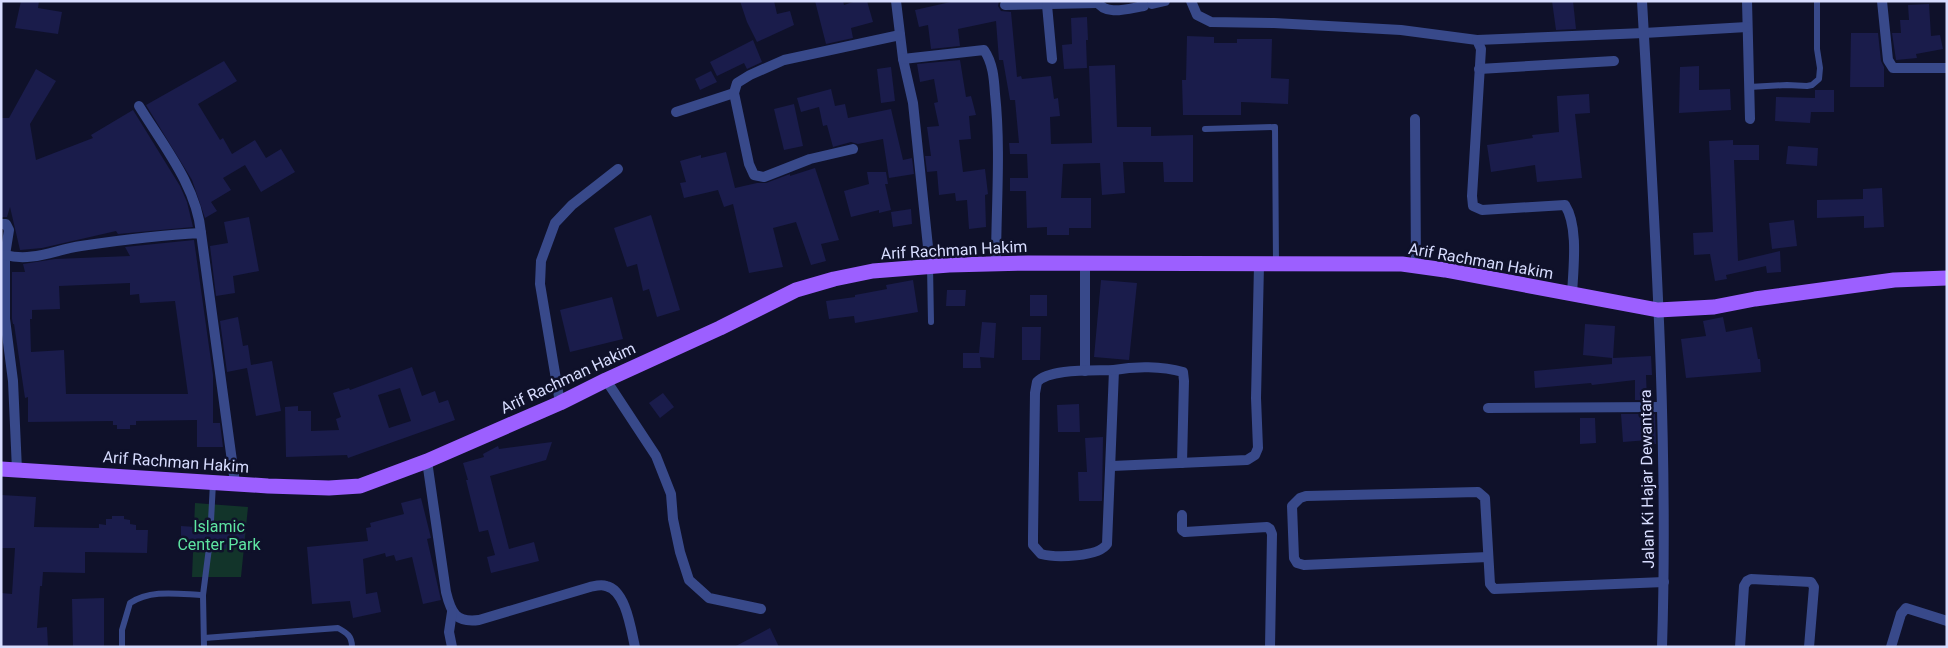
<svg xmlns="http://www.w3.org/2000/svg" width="1948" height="648" font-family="Roboto,sans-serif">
<rect width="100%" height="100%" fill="#0f112a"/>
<!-- green -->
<path fill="#12342a" d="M195 503 248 507 241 577H192Z"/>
<!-- building -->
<g fill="#1a1c4b" fill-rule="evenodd">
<path d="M21 1H39L38 8 62 12 58 34 15 28Z"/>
<path d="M740 1H774L777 14 790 11 794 25 757 42 747 22Z"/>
<path d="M815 1H843L844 5 856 1H867L873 22 851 28 853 38 826 44Z"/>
<path d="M955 1H999L998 6 1001 11 1011 12 1017 77 1021 76 1022 79 1051 76 1054 99 1058 98 1060 116 1050 117 1051 144 1092 143 1089 66 1115 65 1117 127H1151V136L1193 135V182H1164L1163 162H1123L1125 193 1102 195 1100 163 1063 164 1061 198H1091V228H1069V235H1047V227L1027 228 1026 191H1010V178H1028L1027 154H1010L1009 143H1019L1015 100H1010L1003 60H999L996 21 958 29 960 46 931 49 928 25 919 27 915 10Z"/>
<path d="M1552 1H1573L1576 29 1556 30Z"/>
<path d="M1929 4 1931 36 1940 35 1943 49 1916 54 1917 58 1896 60 1892 33H1901L1900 20H1909L1908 5Z"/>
<path d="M1087 17 1088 40H1086L1087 68 1064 69 1062 45 1072 44 1071 18Z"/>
<path d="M1851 33H1878L1881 61 1884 67V87H1850Z"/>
<path d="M1187 36 1214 37V43H1237V39H1272L1271 78 1289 79 1288 104 1241 102V115H1183L1182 80H1186Z"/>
<path d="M753 40 762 62 747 69 744 63 717 76 710 62Z"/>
<path d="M960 60 966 97 971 96 976 115 969 116 971 139 959 140 963 172 985 169 988 194 985 195 986 227 969 229 967 200 956 201 955 193 939 195 937 171 927 172 925 156H931L927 127 939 126 934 103 938 102 934 79 920 82 917 64Z"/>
<path d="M224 61 237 81 198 104 220 140 223 138 232 154 255 140 266 158 281 149 295 172 261 192 245 165 223 178 231 190 211 202 217 211 205 218 192 180 146 105Z"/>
<path d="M1699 66V90L1730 89 1731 110 1679 113 1680 67Z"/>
<path d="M891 67 895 101 881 103 877 69Z"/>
<path d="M36 69 56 81 30 124 36 160 93 138 91 135 133 110 180 186 187 202 193 227 118 234 116 231 42 248 20 250 10 207 7 217H1V118H9Z"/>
<path d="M711 71 717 82 700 90 695 79Z"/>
<path d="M831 89 835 106 845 104 848 118 891 109 903 160 912 158 914 174 889 178 883 139 858 144 851 142 833 147 827 125 823 126 819 107 801 112 797 98Z"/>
<path d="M1815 90H1834V112H1811L1810 123 1775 121 1776 97 1815 98Z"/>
<path d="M1589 94 1590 113 1575 114 1582 178 1537 182 1535 165 1491 172 1487 145 1533 138 1532 135 1559 132 1557 96Z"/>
<path d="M794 104 803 146 784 150 774 109Z"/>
<path d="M1733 140V145H1759V160H1734L1738 261 1780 251 1781 272 1767 273 1766 266 1726 275 1727 279 1715 281 1710 254 1694 255 1693 233 1713 232 1709 141Z"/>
<path d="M1788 146 1818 148 1817 166 1786 164Z"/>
<path d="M726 152 735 188 757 183H766L790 174V176L815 168 839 240 821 244 826 261 811 265 796 222 773 228 783 267 749 273 733 204 724 207 718 190 684 198 680 183 686 182 680 161 701 155V158Z"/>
<path d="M867 172H886L888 184H885L891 210 879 213V210L851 217 844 191 869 184Z"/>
<path d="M1882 188 1884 227 1864 228V216L1817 218V200L1863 199V189Z"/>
<path d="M911 209 912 224 893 227 891 212Z"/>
<path d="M651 215 680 310 657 317 649 289 643 291 637 264 627 267 614 228Z"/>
<path d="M249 217 259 271 233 276 235 293 216 296 210 246 228 243 224 222Z"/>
<path d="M1794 220 1797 246 1772 249 1769 223Z"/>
<path d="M194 240 213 375V423H220L223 447H197V420L136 421V425H130V429H117V425H113V421L28 422V397L25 398 14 324H13L12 319V272H25L23 264 55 259 130 256 125 247ZM130 283V295L139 294 140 303 175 301 188 394H66L64 350 31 352 30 319H32V310L60 309 59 286Z"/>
<path d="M913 280 918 312 855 323 854 316 829 319 826 301 855 297V295L887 289 886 285Z"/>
<path d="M1101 280 1137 283 1129 360 1094 357Z"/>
<path d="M947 290H966L965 306H946Z"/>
<rect x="1030" y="295" width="17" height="21"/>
<path d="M612 297 623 339 570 352 560 310Z"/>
<path d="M238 317 243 346 248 345 251 365 272 361 281 411 256 416 247 368 227 372 220 321Z"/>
<path d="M1723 317 1726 332 1752 327 1758 359H1760L1761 372 1686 378 1681 339 1706 336 1703 321Z"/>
<path d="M982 322 996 323 994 358 980 357 981 368H963V353H979Z"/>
<path d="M1585 324 1615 326 1613 358 1651 356 1652 375H1646L1647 400H1635V380L1592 385 1591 383 1535 388 1534 371 1612 364V358L1583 355Z"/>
<path d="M1022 327H1041L1040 360H1022Z"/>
<path d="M412 367 422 396 435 391 439 403 448 400 455 420 348 458 347 455 286 457 285 407 298 406V411H311V431L339 430 336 419 341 417 333 393 349 388 350 390ZM400 388 411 421 389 428 378 395Z"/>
<path d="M663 393 674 407 660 418 649 403Z"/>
<path d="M1079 404 1080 432H1058L1057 405Z"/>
<path d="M1621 414H1655L1656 444H1648V440L1623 442Z"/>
<path d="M1580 418H1595L1596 443 1580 444Z"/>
<path d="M1103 437 1102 501H1079L1078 472H1087L1085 438Z"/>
<path d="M552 442 546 460 490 476 509 549 534 542 539 561 491 573 487 557 495 555 488 530 479 532 466 480H468L463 463 484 457 483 454 498 446 499 449Z"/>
<path d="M1 495 36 497 34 527 99 528V524L106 525V519H112V516H124V519L130 520V524L136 525V530H148L147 553 85 552V573L43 572 42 586H40L37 628 47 627 48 647H1V593L12 594 15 548H1Z"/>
<path d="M421 498 431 538 427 539 441 600 423 604 412 557 396 561 394 555 386 557 385 553 363 559 366 594 377 592 381 612 353 618 350 601 312 604 307 547 368 541 366 528 371 527 370 523 404 514 401 503Z"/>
<path d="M196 521H206L208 525 211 526 216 521 228 522V527H245L244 542H227L226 549 214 548 212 544 209 543 205 545 204 548H195V541H181V526L196 527Z"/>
<path d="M104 598V647H73L72 599Z"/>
<path d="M770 628 779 647H734Z"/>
</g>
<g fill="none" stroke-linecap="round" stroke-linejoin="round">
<!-- service -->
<g stroke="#38498a" stroke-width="6">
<path d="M1749 87 1787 85 1807 86 1812 85 1819 79 1820 68 1817 49V1"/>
<path d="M1205 129 1275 127 1276 263"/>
<path d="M930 266 931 322"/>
<path d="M211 521 213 483"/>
<path d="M204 638 338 628C347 633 352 636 352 647"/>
<path d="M122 647V630L130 603C151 589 178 594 203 595"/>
<path d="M204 647 203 595 209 548"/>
</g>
<!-- minor -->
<g stroke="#38498a" stroke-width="10">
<path d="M896 1 903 59 913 103 930 266"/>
<path d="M1097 1C1105 17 1130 8 1144 6"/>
<path d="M1191 1 1197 15 1211 22 1274 23 1401 30 1477 40 1481 49 1472 196 1473 206 1482 210 1565 205C1579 227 1573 270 1572 295"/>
<path d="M1747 1 1750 119"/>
<path d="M1882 1 1888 60 1893 68H1947"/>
<path d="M1152 4 1165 1"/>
<path d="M1005 5 1097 3"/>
<path d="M1047 5 1052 59"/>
<path d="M1477 40 1644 33 1747 27"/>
<path d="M903 59 984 50C993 63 994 79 995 94 1001 150 996 207 996 264"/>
<path d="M1479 69 1614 61"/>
<path d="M139 106C163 145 197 187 201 233"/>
<path d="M676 112 734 93"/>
<path d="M1415 119 1416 266"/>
<path d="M853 149 810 159 764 177 754 175 749 164 734 93 737 83 750 75 784 60 900 35"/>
<path d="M1 224H6L9 230 5 255V319L13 381 17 470"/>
<path d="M5 255C33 262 54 250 81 246 121 240 160 235 201 233L235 483"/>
<path d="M1085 263V371"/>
<path d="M1114 370 1107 544C1099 557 1056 558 1041 554L1033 545V536L1035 393 1037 382C1050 368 1094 371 1114 370Z"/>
<path d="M1114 370C1135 366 1162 366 1183 372L1184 381 1182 463"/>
<path d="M606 380 656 456 671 494 673 519 680 552 689 580 709 598 761 609"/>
<path d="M560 403 540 284 541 261 555 223 572 205 618 169"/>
<path d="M1488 408 1661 407"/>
<path d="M427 461 446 592C451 613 456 623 479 620L590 587C595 586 601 584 606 586 626 590 631 630 635 647"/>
<path d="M1112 466 1247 460 1255 455 1258 448 1256 398 1259 265"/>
<path d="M1182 515V530L1185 532 1267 527 1270 529 1272 534 1270 647"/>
<path d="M1488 557 1304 565 1297 563 1294 558 1292 506 1300 498 1306 496 1478 492 1485 498 1490 584 1494 589 1664 582"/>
<path d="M452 647 449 632 452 612"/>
<path d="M1740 647 1744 586 1747 581 1751 579 1811 582 1814 587 1809 647"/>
<path d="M1891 647 1901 614 1906 608 1947 621"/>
</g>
<!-- tertiary -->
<path stroke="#38498a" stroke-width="10" d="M1642 1C1654 216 1669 432 1662 647"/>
<!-- primary -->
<path stroke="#9c5fff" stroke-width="15" d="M1 469 268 486 329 488 360 486 427 461 560 403 606 380 720 328 796 290 834 279 873 271 949 265 1028 263 1402 264 1445 270 1658 310 1714 307 1755 299 1894 280 1947 278"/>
</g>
<g text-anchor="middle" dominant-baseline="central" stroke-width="5" stroke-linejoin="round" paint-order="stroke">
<!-- street labels -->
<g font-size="16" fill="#d8ddff" stroke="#0f112a">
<text transform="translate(954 250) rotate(-3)">Arif Rachman Hakim</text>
<text transform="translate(1481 261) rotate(10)">Arif Rachman Hakim</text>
<text transform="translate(568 378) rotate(-25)">Arif Rachman Hakim</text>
<text transform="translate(176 462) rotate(4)">Arif Rachman Hakim</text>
<text transform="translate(1647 479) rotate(-91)">Jalan Ki Hajar Dewantara</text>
</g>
<!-- park labels -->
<g font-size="16" fill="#5ee5a2" stroke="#0f112a">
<text x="219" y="526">Islamic<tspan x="219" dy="18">Center Park</tspan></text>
</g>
</g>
<!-- border -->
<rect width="1948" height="648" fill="none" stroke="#d8ddff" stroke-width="5"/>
</svg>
